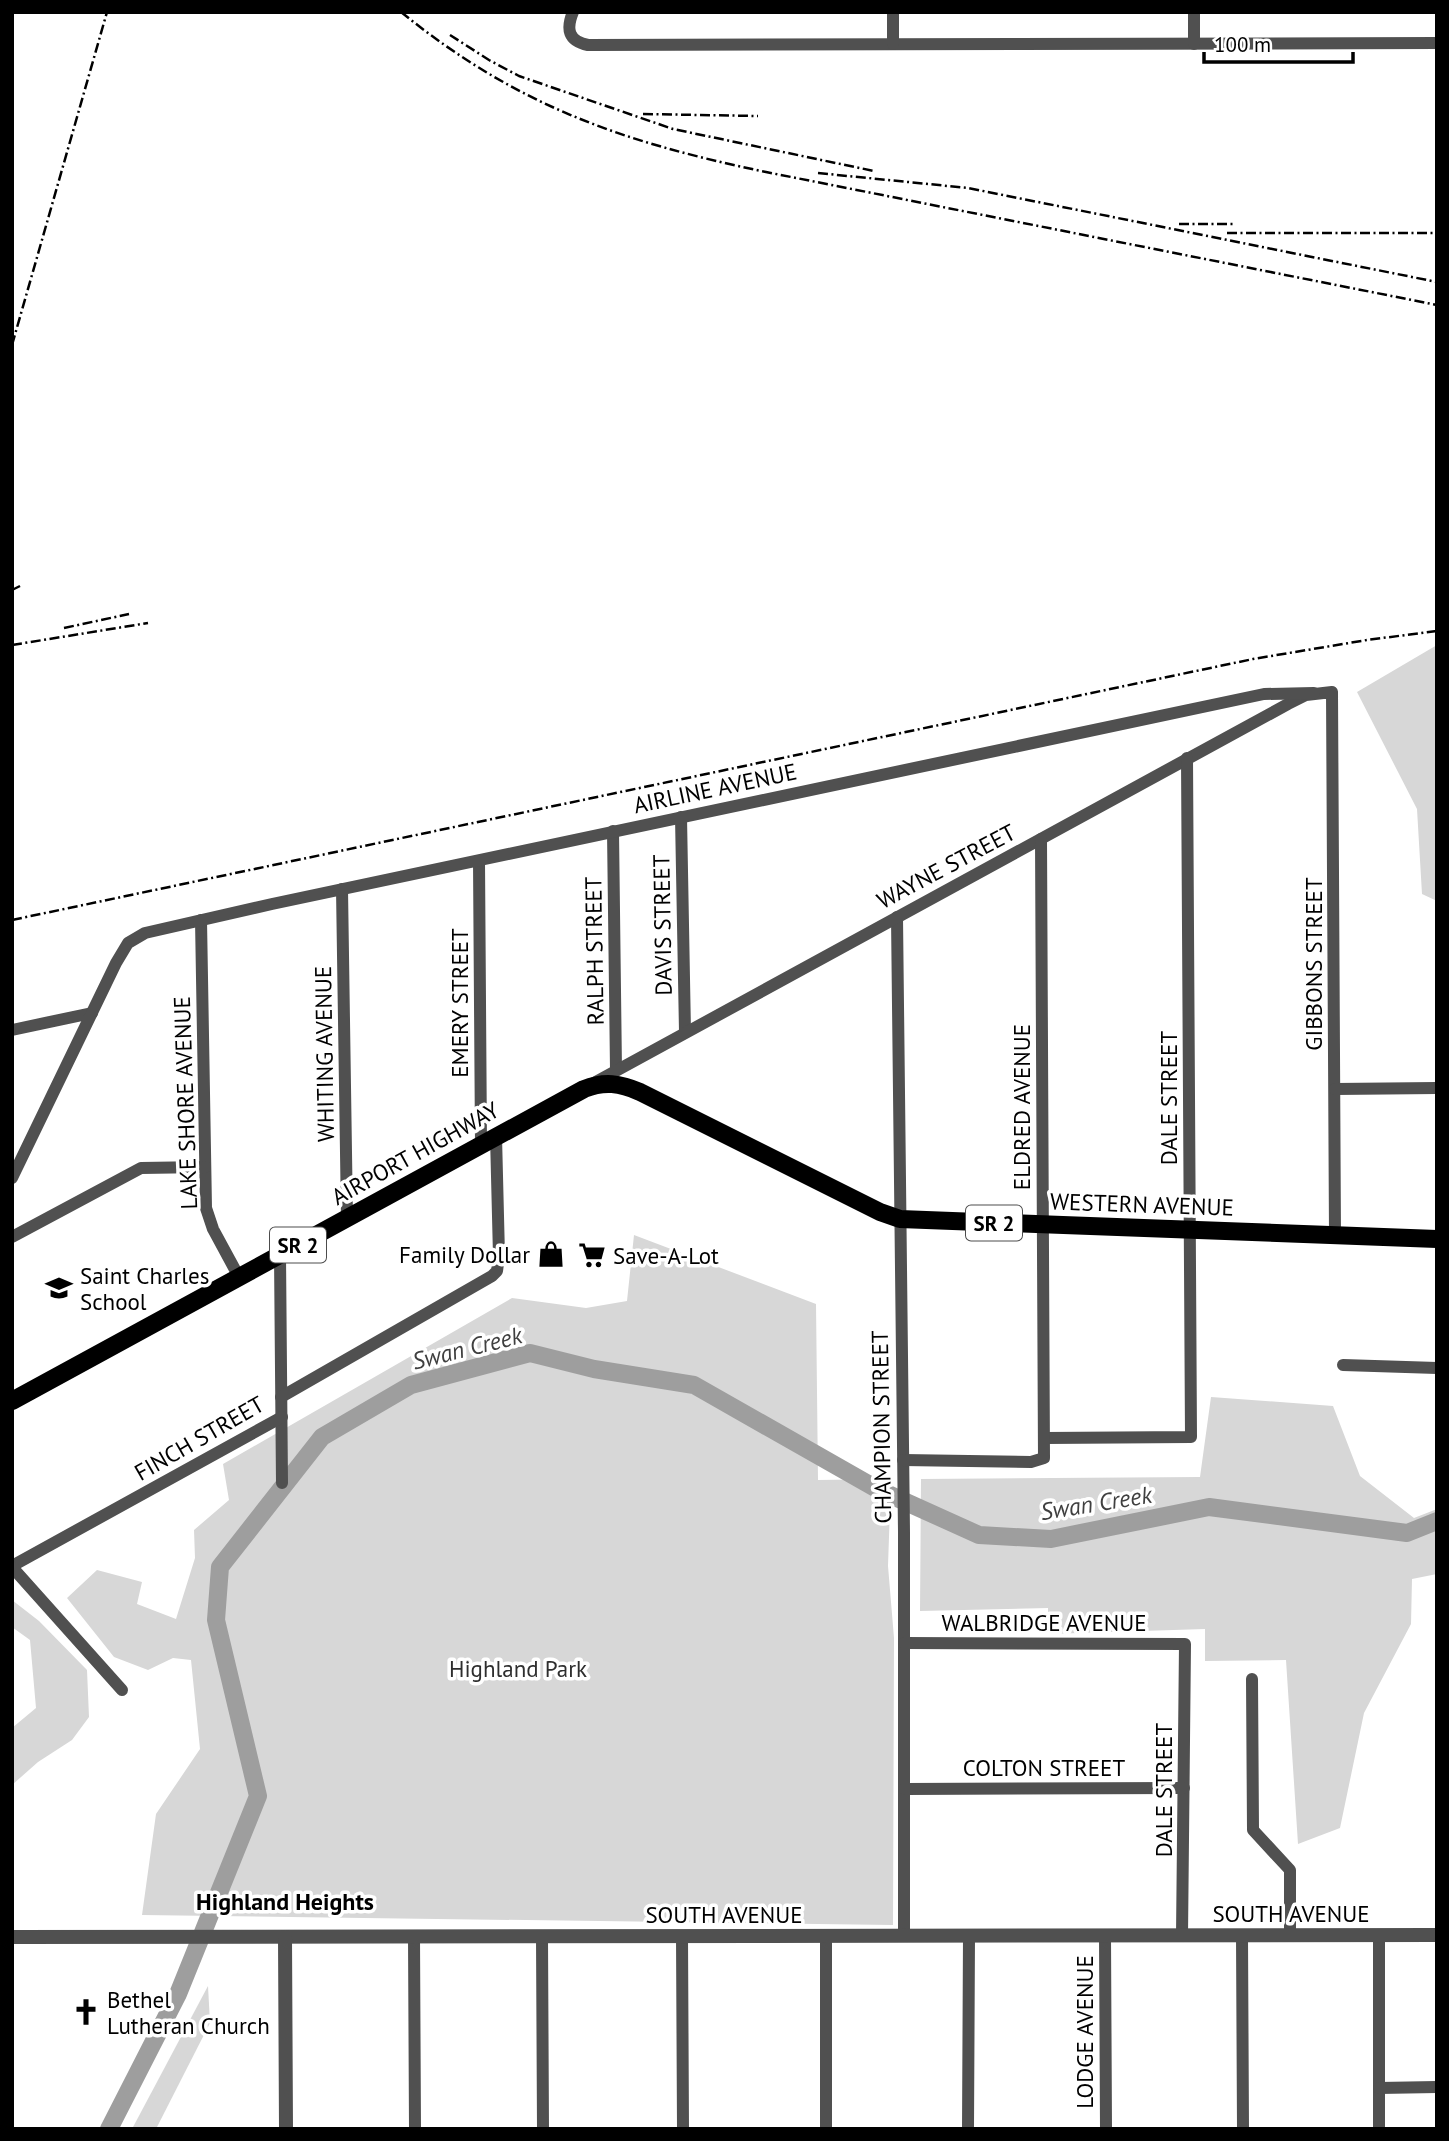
<svg xmlns="http://www.w3.org/2000/svg" width="1449" height="2141" font-family="'PT Sans',sans-serif">
<rect width="100%" height="100%" fill="#fff"/>
<!-- green -->
<g fill="#d7d7d7">
<path d="M1437 645V901L1422 894 1417 809 1357 692Z"/>
<path d="M634 1235 816 1304 818 1480 891 1479 888 1566 894 1638 893 1925 142 1915 156 1814 200 1749 191 1660 173 1658 148 1670 114 1657 67 1598 97 1570 142 1582 137 1604 176 1619 195 1558 194 1530 229 1500 223 1464 512 1298 586 1308 627 1301Z"/>
<path d="M1211 1397 1333 1406 1360 1476 1414 1518 1437 1509V1574L1412 1579 1411 1624 1364 1713 1340 1828 1298 1844 1286 1660 1205 1661V1629L1048 1634V1608L920 1611 921 1479 1200 1477Z"/>
<path d="M12 1600 39 1621 87 1670 89 1717 72 1740 38 1762 12 1785V1728L36 1708 30 1640 12 1627Z"/>
<path d="M208 1986 210 2023 156 2129H132Z"/>
</g>
<g fill="none" stroke-linecap="round" stroke-linejoin="round">
<!-- river -->
<path stroke="#9e9e9e" stroke-width="18" d="M109 2129 178 1994 258 1796 216 1620 220 1567 322 1437 411 1385 530 1353 594 1369 694 1385 877 1489 979 1535 1051 1539 1209 1507 1407 1533 1437 1521"/>
<!-- minor -->
<g stroke="#505050" stroke-width="12">
<path d="M573 12C566 29 568 41 588 45L1437 43"/>
<path d="M1194 12V44"/>
<path d="M893 44V12"/>
<path d="M681 817 685 1032"/>
<path d="M613 831 616 1070"/>
<path d="M479 861 481 1145"/>
<path d="M342 889 347 1218"/>
<path d="M897 917 904 1532V1936"/>
<path d="M201 920 206 1208 213 1229 239 1277"/>
<path d="M12 1030 92 1013"/>
<path d="M592 1084 1288 704 1306 695 1332 692 1335 1235"/>
<path d="M1335 1089 1437 1088"/>
<path d="M12 1178 116 963 128 943 145 933 272 904 1264 694 1314 693"/>
<path d="M12 1237 141 1168 205 1167"/>
<path d="M280 1255 282 1483"/>
<path d="M1343 1365 1437 1368"/>
<path d="M281 1397 492 1276 497 1271 499 1256 496 1136"/>
<path d="M1045 1438 1191 1437 1187 758"/>
<path d="M903 1460 1031 1462 1044 1458 1041 839"/>
<path d="M12 1566 282 1417"/>
<path d="M12 1567 122 1690"/>
<path d="M904 1643 1185 1644 1182 1936"/>
<path d="M1252 1679 1253 1830 1290 1870V1935"/>
<path d="M905 1789 1184 1788"/>
<path d="M1379 1935V2129"/>
<path d="M682 1936 683 2129"/>
<path d="M1105 1936 1106 2129"/>
<path d="M1242 1936 1243 2129"/>
<path d="M414 1937 415 2129"/>
<path d="M542 1937 543 2129"/>
<path d="M1379 2088 1437 2087"/>
<path d="M826 2129V1936"/>
<path d="M968 2129 969 1936"/>
</g>
<!-- tertiary -->
<g stroke="#505050" stroke-width="14">
<path d="M12 1937 1437 1935"/>
<path d="M285 1937 286 2129"/>
</g>
<!-- primary -->
<path stroke="#000" stroke-width="18" d="M12 1401 584 1089C604 1081 620 1083 640 1092L880 1212 900 1219 1437 1239"/>
<!-- rail -->
<g stroke="#000" stroke-width="2.5" stroke-dasharray="10 3.5 2 3.5" stroke-linecap="butt">
<path d="M401 12C517 106 622 142 766 172L1437 305"/>
<path d="M450 35 489 60 519 76 673 129 874 171"/>
<path d="M643 114 758 116"/>
<path d="M818 173 968 188 1437 282"/>
<path d="M1179 224H1235"/>
<path d="M1227 233H1437"/>
<path d="M12 345 107 12"/>
<path d="M12 590 20 586"/>
<path d="M64 628 129 614"/>
<path d="M12 645 148 623"/>
<path d="M12 920 1253 659 1367 640 1437 631"/>
</g>
</g>
<!-- icons -->
<defs>
<symbol id="shop-bare" viewBox="-9 -9 18 18"><path d="M-5-2.5h2.3a2.7 3.5 0 0 1 5.4 0H5L5.5 6h-11ZM-1.5-2.5h3a1.5 2.3 0 0 0-3 0Z" fill="#000" stroke="#fff" stroke-width="2.5" paint-order="stroke"/></symbol>
<symbol id="supermarket-bare" viewBox="-9 -9 18 18"><path d="M-6-5.5h2.5l.6 2H6L4.5 2H-2.5L-4.4-4H-6ZM-1.5 3.2a1.3 1.3 0 1 0 .1 0ZM3 3.2a1.3 1.3 0 1 0 .1 0Z" fill="#000" stroke="#fff" stroke-width="2.5" paint-order="stroke"/></symbol>
<symbol id="school-bare" viewBox="-9 -9 18 18"><path d="M0-5L7-2L0 1L-7-2ZM-4 1L0 2.5L4 1V4Q0 6-4 4Z" fill="#000" stroke="#fff" stroke-width="2.5" paint-order="stroke"/></symbol>
<symbol id="church-bare" viewBox="-9 -9 18 18"><path d="M-1.2-6h2.4v3.5h3.3v2.4h-3.3V6h-2.4V-.1h-3.3v-2.4h3.3Z" fill="#000" stroke="#fff" stroke-width="2.5" paint-order="stroke"/></symbol>
</defs>
<g fill-rule="evenodd">
<use href="#shop-bare" x="532" y="1235" width="38" height="38"/>
<use href="#supermarket-bare" x="573" y="1236" width="38" height="38"/>
<use href="#school-bare" x="40" y="1269" width="38" height="38"/>
<use href="#church-bare" x="67" y="1993" width="38" height="38"/>
</g>
<g text-anchor="middle" dominant-baseline="central" stroke-width="7" stroke-linejoin="round" paint-order="stroke">
<!-- shield labels -->
<g fill="#fff" stroke="#4c4c4c" stroke-width="2">
<rect x="966" y="1205.5" width="56" height="35" rx="5"/>
<rect x="270" y="1227.5" width="56" height="35" rx="5"/>
</g>
<g font-size="21" font-weight="bold" fill="#000">
<text x="994" y="1223">SR 2</text>
<text x="298" y="1245">SR 2</text>
</g>
<!-- street labels -->
<g font-size="23" fill="#000" stroke="#fff">
<text transform="translate(715 788) rotate(-12)">AIRLINE AVENUE</text>
<text transform="translate(946 866) rotate(-28)">WAYNE STREET</text>
<text transform="translate(662 925) rotate(-91)">DAVIS STREET</text>
<text transform="translate(594 951) rotate(-91)">RALPH STREET</text>
<text transform="translate(1313 964) rotate(-90)">GIBBONS STREET</text>
<text transform="translate(459 1003) rotate(-90)">EMERY STREET</text>
<text transform="translate(324 1054) rotate(-91)">WHITING AVENUE</text>
<text transform="translate(1168 1098) rotate(-90)">DALE STREET</text>
<text transform="translate(185 1103) rotate(-92)">LAKE SHORE AVENUE</text>
<text transform="translate(1021 1107) rotate(-90)">ELDRED AVENUE</text>
<text transform="translate(415 1153) rotate(-29)">AIRPORT HIGHWAY</text>
<text transform="translate(1142 1204) rotate(2)">WESTERN AVENUE</text>
<text transform="translate(881 1427) rotate(-91)">CHAMPION STREET</text>
<text transform="translate(199 1438) rotate(-30)">FINCH STREET</text>
<text x="1044" y="1622">WALBRIDGE AVENUE</text>
<text x="1044" y="1767">COLTON STREET</text>
<text transform="translate(1163 1790) rotate(-90)">DALE STREET</text>
<text x="1291" y="1913">SOUTH AVENUE</text>
<text x="724" y="1914">SOUTH AVENUE</text>
<text transform="translate(1084 2032) rotate(-90)">LODGE AVENUE</text>
</g>
<!-- poi labels -->
<g font-size="23" fill="#000" stroke="#fff" text-anchor="start">
<text x="530" y="1254" text-anchor="end">Family Dollar</text>
<text x="613" y="1255">Save-A-Lot</text>
<text x="80" y="1275">Saint Charles<tspan x="80" dy="26">School</tspan></text>
<text x="107" y="1999">Bethel<tspan x="107" dy="26">Lutheran Church</tspan></text>
</g>
<!-- park labels -->
<g font-size="23" fill="#2e2e2e" stroke="#fff">
<text x="518" y="1668">Highland Park</text>
</g>
<!-- water labels -->
<g font-size="24" font-style="italic" fill="#3f3f3f" stroke="#fff">
<text transform="translate(467 1348) rotate(-14)">Swan Creek</text>
<text transform="translate(1096 1503) rotate(-9)">Swan Creek</text>
</g>
<!-- neighbourhood labels -->
<g font-size="24" font-weight="bold" fill="#000" stroke="#fff">
<text x="285" y="1901">Highland Heights</text>
</g>
</g>
<!-- border -->
<rect width="1449" height="2141" fill="none" stroke="#000000" stroke-width="28"/>
<!-- scale -->
<path d="M1204 52v10h149v-10" fill="none" stroke="#000000" stroke-width="3.5"/>
<text x="1214" y="52" font-size="21" fill="#000000" stroke="#ffffff" stroke-width="5" paint-order="stroke">100 m</text>
</svg>
